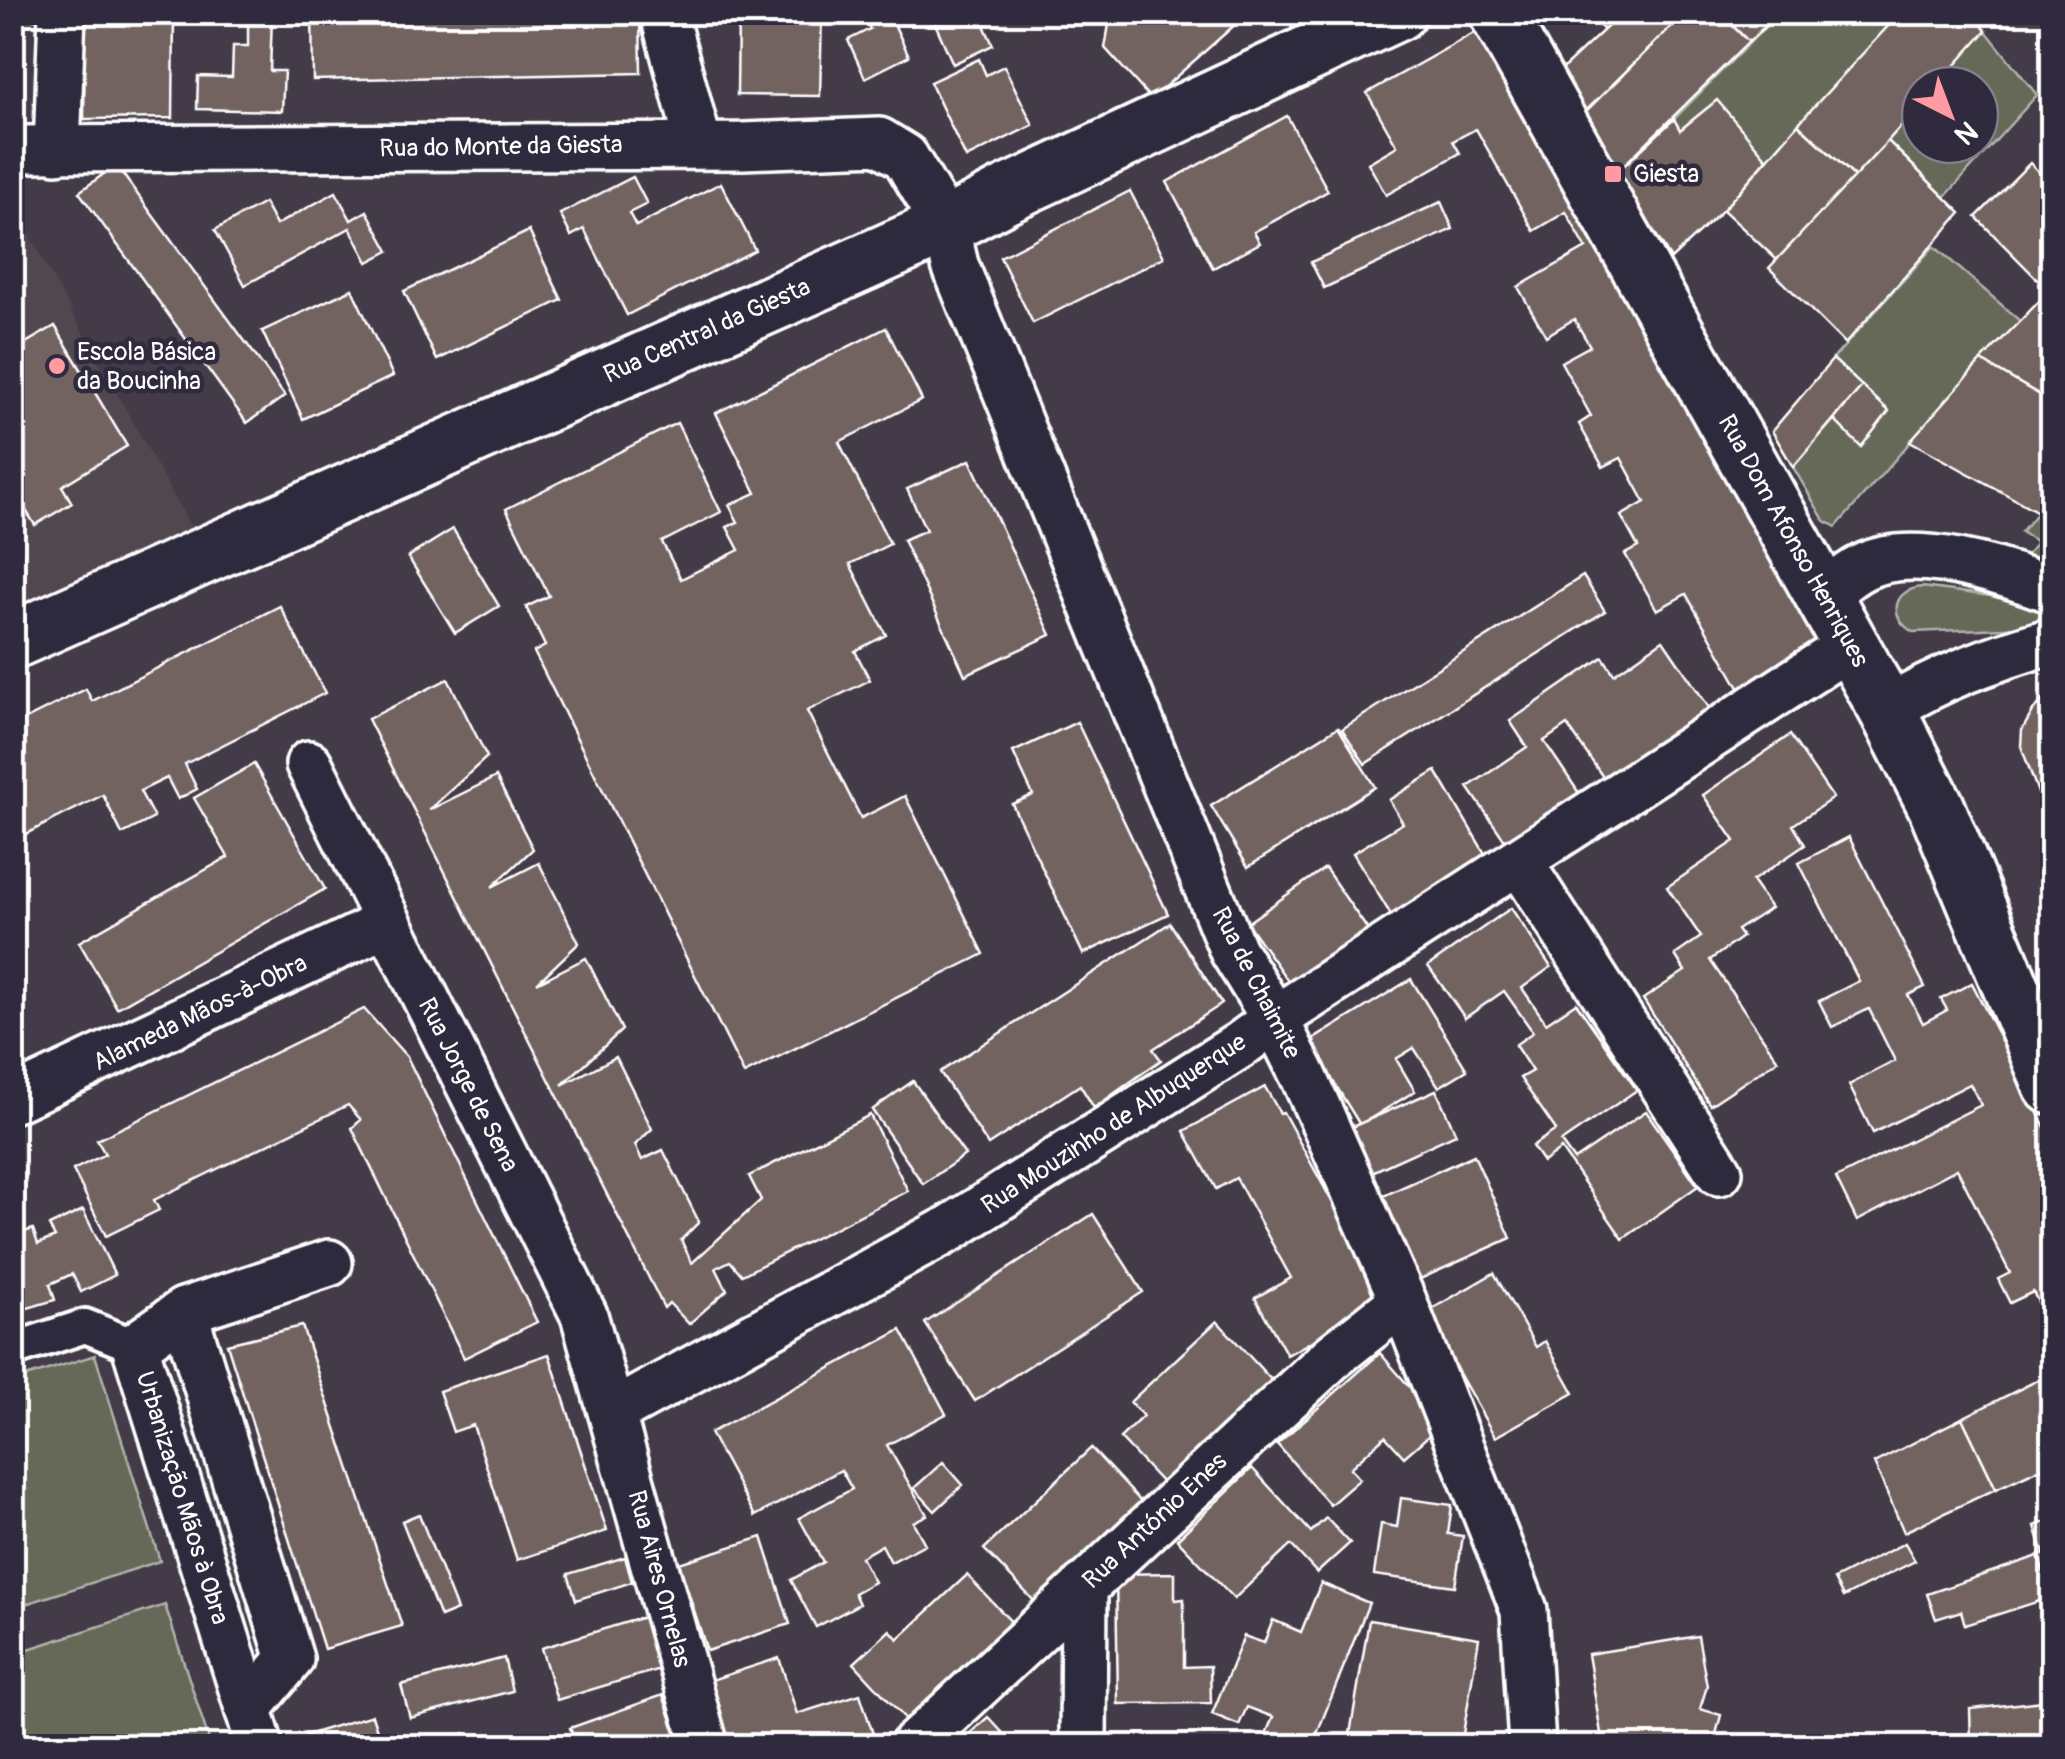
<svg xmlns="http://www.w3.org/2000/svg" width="2065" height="1759" font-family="Pangolin,sans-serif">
<rect width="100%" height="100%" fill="#433b48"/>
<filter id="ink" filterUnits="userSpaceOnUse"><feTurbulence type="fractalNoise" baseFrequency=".01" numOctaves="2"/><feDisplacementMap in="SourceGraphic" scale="20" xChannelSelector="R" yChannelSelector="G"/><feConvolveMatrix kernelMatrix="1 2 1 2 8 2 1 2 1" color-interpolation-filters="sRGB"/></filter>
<g filter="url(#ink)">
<!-- built -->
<path fill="#51474f" d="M12 204 192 529 13 608H12Z"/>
<!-- green -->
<g fill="#666759" stroke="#b2b3ac" stroke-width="2.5">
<path d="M1779 13H1901L1767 159 1717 101 1680 130 1674 119Z"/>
<path d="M1986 31 2037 95 1945 197 1888 141 1920 105V145H1980V85H1938Z"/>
<path d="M1934 246 2020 321 1981 361 1836 527 1824 520 1793 467 1834 420 1861 446 1888 411 1833 359Z"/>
<path d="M2052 494V568L2021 561 2037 542 2021 532Z"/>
<path d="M1922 587 1991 596 2052 613V626L1913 632C1888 618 1892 590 1922 587Z"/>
<path d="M95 1355 160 1561 13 1608V1381Z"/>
<path d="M165 1605 211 1746H13V1654Z"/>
</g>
<!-- building -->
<g fill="#736360" stroke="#fff" stroke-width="2.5">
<rect x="12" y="12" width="35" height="7"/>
<path d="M85 12H174L173 118 84 119Z"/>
<path d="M312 12H640L641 73 313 80Z"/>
<path d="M822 12 820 96 737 95 738 13 724 12Z"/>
<path d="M862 12H923L895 26 909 56 865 78 848 40 870 29Z"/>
<path d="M930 12H978L993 45 953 64Z"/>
<path d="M1111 12H1230L1238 22 1151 99 1105 48Z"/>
<path d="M1279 12H1334L1303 40Z"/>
<path d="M1593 12H1623L1604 30 1591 18Z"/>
<path d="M1623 12H1670L1678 20 1583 114 1557 74Z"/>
<path d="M1686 12H1719L1749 42 1617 172 1583 114Z"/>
<path d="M1719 12H1779L1749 42Z"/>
<path d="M1901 12H1973L1986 31 1938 85H1920V105L1855 177 1798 124Z"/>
<path d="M248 17 272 18 270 71H284L282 111 197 109 198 76 232 77 233 46H248Z"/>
<path d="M1488 25 1840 638 1742 693 1686 594 1657 610 1625 554 1638 547 1621 516 1645 502 1621 458 1603 467 1579 424 1591 416 1561 362 1590 346 1574 319 1546 336 1518 287 1586 248 1566 212 1534 231 1476 129 1453 141 1460 153 1386 195 1368 163 1397 146 1367 93Z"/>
<path d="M12 56H18L17 108H12Z"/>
<path d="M979 59 986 75 1004 66 1033 125 966 158 930 82Z"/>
<path d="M1717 100 1767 159 1723 210 1671 259 1617 172 1674 119 1680 130Z"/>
<path d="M1287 116 1328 191 1254 232 1260 243 1213 268 1167 182Z"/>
<path d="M1798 124 1855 177 1777 260 1723 210Z"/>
<path d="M1888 141 1961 213 1845 344 1769 268Z"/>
<path d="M2030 163 2052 186V284L2047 289 1976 217Z"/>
<path d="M116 165 285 396 247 423 79 192Z"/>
<path d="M633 177 647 204 629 213 636 226 721 183 755 250 627 315 584 229 571 236 560 214Z"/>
<path d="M1130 191 1164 257 1033 323 1000 257Z"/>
<path d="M336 192 351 220 367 211 389 251 368 262 350 228 245 285 215 230 264 203 276 225Z"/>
<path d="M1441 202 1453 229 1324 288 1311 262Z"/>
<path d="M529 231 562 300 437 360 404 291Z"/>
<path d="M2052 288V402L1981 361Z"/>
<path d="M352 289 393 376 303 419 262 331Z"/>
<path d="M55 326 127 446 62 486 72 503 35 525 25 509 12 517V351Z"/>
<path d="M886 328 922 400 839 442 890 544 850 564 886 635 855 651 870 680 807 711 861 818 905 796 984 954 744 1074 534 652 545 646 526 607 549 596 506 509 677 423 721 512 662 542 681 579 739 550 727 527 738 522 729 505 756 493 716 413Z"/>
<path d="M1833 359 1862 386 1793 467 1772 431Z"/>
<path d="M1981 361 2052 402V496L2038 512 1910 441Z"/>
<path d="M1862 386 1889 411 1861 447 1834 420Z"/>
<path d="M970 460 1051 635 965 675 903 540 926 530 907 489Z"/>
<path d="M453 529 499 606 455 633 408 557Z"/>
<path d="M12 536 24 556 12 563Z"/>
<path d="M1583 576 1605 611 1365 764 1342 729Z"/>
<path d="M280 606 325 693 185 764 197 789 178 799 167 778 140 791 154 818 122 834 103 795 12 841V726L86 689 92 701Z"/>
<path d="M1663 640 1710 709 1605 780 1567 725 1544 741 1581 796 1508 845 1468 787 1527 747 1510 721 1603 657 1614 674Z"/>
<path d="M448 679 487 757 429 810 496 777 533 849 492 887 539 863 579 943 537 983 586 958 622 1030 562 1085 616 1057 652 1129 635 1145 642 1160 663 1150 699 1222 681 1240 692 1263 761 1200 749 1176 870 1115 908 1191 742 1275 730 1261 716 1268 727 1290 689 1324 669 1303 664 1308 368 719Z"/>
<path d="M2052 690V831L2021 746 2022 730 2033 711Z"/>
<path d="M1077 722 1168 914 1083 954 1012 804 1033 795 1013 752Z"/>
<path d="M1338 727 1375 787 1248 867 1211 806Z"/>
<path d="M1790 735 1833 798 1793 825 1805 845 1752 881 1771 908 1737 930 1742 937 1710 960 1778 1060 1710 1105 1643 999 1685 971 1675 955 1701 937 1667 887 1735 841 1703 795Z"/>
<path d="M254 764 325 889 117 1008 79 942 228 857 194 798Z"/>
<path d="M1436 771 1487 857 1391 915 1353 853 1403 823 1389 800Z"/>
<path d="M1849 837 1925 987 1908 995 1923 1023 1947 1010 1941 999 1972 983 2052 1141V1323L2050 1325 2033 1292 2010 1303 1998 1279 2010 1273 1957 1169 1857 1221 1836 1178 1981 1105 1970 1084 1873 1133 1849 1085 1895 1061 1869 1009 1832 1027 1819 1001 1859 981 1799 863Z"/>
<path d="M1325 868 1368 930 1290 984 1247 923Z"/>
<path d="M1511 908 1551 967 1522 988 1546 1023 1576 1003 1637 1090 1561 1142 1574 1160 1646 1111 1698 1186 1623 1239 1561 1149 1543 1162 1532 1146 1556 1130 1520 1078 1532 1071 1515 1045 1533 1032 1504 991 1465 1018 1428 966Z"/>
<path d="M1170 923 1222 1004 1153 1049 1161 1060 1094 1108 1080 1085 988 1145 940 1072Z"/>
<path d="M1411 979 1467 1070 1439 1087 1414 1048 1396 1059 1415 1091 1360 1125 1309 1042Z"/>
<path d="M364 1009 407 1057 537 1322 464 1358 352 1128 361 1120 348 1105 154 1200 159 1210 106 1236 73 1170 105 1154 97 1140Z"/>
<path d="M913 1081 965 1155 923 1184 872 1110Z"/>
<path d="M1265 1087 1280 1113 1283 1112 1386 1300 1287 1355 1255 1298 1291 1278 1236 1178 1216 1189 1184 1131Z"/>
<path d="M1436 1090 1456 1134 1372 1172 1352 1127Z"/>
<path d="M1474 1155 1511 1238 1420 1279 1383 1196Z"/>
<path d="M83 1210 115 1275 81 1292 72 1274 50 1284 55 1300 21 1310 12 1284V1236L33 1229 38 1244 55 1237 49 1226Z"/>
<path d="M1093 1214 1143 1292 975 1401 925 1323Z"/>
<path d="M1494 1273 1536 1347 1545 1341 1574 1393 1495 1437 1425 1313Z"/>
<path d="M1217 1321 1275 1384 1165 1486 1120 1438 1143 1416 1130 1402Z"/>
<path d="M302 1326 402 1626 324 1649 227 1344Z"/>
<path d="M901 1330 946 1414 887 1445 927 1515 913 1522 925 1544 891 1562 882 1545 861 1557 874 1582 854 1593 859 1604 816 1627 791 1580 823 1562 799 1518 852 1489 841 1470 755 1516 710 1433Z"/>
<path d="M1380 1353 1442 1424 1404 1457 1385 1436 1350 1468 1360 1479 1330 1505 1277 1444Z"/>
<path d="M549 1354 607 1531 517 1560 473 1425 453 1432 439 1391Z"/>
<path d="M2052 1373V1463L1996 1489 1962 1418Z"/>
<path d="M1962 1418 1996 1489 1904 1532 1874 1463Z"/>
<path d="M1091 1448 1145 1506 1039 1606 984 1549Z"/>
<path d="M943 1462 963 1485 935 1511 914 1488Z"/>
<path d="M1252 1468 1311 1532 1326 1518 1350 1543 1317 1573 1291 1545 1234 1599 1177 1539Z"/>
<path d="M1401 1498 1452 1505 1448 1534 1463 1536 1455 1586 1374 1575 1381 1524 1397 1527Z"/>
<path d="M419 1514 457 1610 440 1617 402 1521Z"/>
<path d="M2052 1519V1552L2044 1554 2035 1526Z"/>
<path d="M762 1537 790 1624 707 1651 679 1563Z"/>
<path d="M1905 1543 1915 1561 1843 1597 1834 1579Z"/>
<path d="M2052 1552V1597L2038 1556Z"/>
<path d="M2038 1556 2052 1597 1965 1625 1961 1611 1936 1619 1927 1594Z"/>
<path d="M625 1557 632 1582 576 1600 568 1574Z"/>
<path d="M1175 1573V1600L1184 1599V1667L1210 1666 1211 1703 1118 1704 1116 1574Z"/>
<path d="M967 1575 1017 1628 912 1726 854 1663 890 1630 898 1639Z"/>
<path d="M1321 1583 1369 1603 1312 1746H1261L1273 1717 1247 1707 1239 1725 1212 1714 1244 1636 1264 1643 1273 1620 1301 1632Z"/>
<path d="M644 1617 660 1669 557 1700 541 1648Z"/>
<path d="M1369 1620 1479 1638 1461 1746H1348Z"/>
<path d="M1698 1636 1707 1686 1700 1709 1721 1715 1715 1738 1717 1746H1603L1588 1654Z"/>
<path d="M504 1658 512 1691 410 1718 401 1685Z"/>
<path d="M779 1658 797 1714 860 1694 877 1746H729L708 1681Z"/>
<path d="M663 1695 681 1746H577L570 1728Z"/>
<path d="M2052 1700V1746H1971L1970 1709Z"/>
<path d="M372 1715 382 1746H309L306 1735Z"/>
<path d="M988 1717 1015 1746H956Z"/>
<path d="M465 1733 470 1746H430Z"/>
<path d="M1109 1739 1200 1742V1746H1109Z"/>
</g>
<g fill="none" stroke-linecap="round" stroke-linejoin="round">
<defs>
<path id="pedestrian" d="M12 1350 85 1326 135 1346"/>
<g id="minor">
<path d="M663 12 699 145"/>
<path d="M12 149 743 146 879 141 905 157 946 226 955 265 1233 951 1275 1019 1304 1077 1403 1301 1524 1610 1532 1746"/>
<path d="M57 150 62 12"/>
<path d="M1825 594C1837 585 1849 574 1863 567 1914 542 2002 571 2052 590"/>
<path d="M1887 710C1940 677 1993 658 2052 641"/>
<path d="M309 764 584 1315 705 1746"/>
<path d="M1519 861 1719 1172"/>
<path d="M12 1100 387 923"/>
<path d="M184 1311 290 1659 248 1709"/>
<path d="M614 1412 951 1228 1240 1045 1275 1019 1851 645"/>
<path d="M260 1746 135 1346 184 1311 329 1263"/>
<path d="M913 1746 1331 1358 1403 1301"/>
<path d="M1083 1746 1084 1586"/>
</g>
<path id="tertiary" d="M12 641 946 226 1005 195 1398 12"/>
<path id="secondary" d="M1497 12 1887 710 1936 806 2052 1086"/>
</defs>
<!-- pedestrian casing -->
<use href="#pedestrian" stroke="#fff" stroke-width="40"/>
<!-- minor casing -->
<use href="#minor" stroke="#fff" stroke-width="52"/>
<!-- tertiary casing -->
<use href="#tertiary" stroke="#fff" stroke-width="62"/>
<!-- secondary casing -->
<use href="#secondary" stroke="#fff" stroke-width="62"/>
<!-- pedestrian -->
<use href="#pedestrian" stroke="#2f2a3d" stroke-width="32"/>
<!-- minor -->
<use href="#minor" stroke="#2f2a3d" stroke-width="45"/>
<!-- tertiary -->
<use href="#tertiary" stroke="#2f2a3d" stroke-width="55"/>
<!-- secondary -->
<use href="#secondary" stroke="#2f2a3d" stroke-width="55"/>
</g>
</g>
<!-- markers -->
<g fill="#ff9aa2" stroke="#2f2a3d" stroke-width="4">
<rect x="1603" y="164" width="20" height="20" rx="5"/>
<circle cx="57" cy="366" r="10"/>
</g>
<g text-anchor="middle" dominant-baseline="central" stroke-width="9" stroke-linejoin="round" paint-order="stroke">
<!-- street labels -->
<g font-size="25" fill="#fff" stroke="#2f2a3d">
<text transform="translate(501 147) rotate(-1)">Rua do Monte da Giesta</text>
<text transform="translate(707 331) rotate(-24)">Rua Central da Giesta</text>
<text transform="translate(1793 541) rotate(61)">Rua Dom Afonso Henriques</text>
<text transform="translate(1256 983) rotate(63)">Rua de Chaimite</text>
<text transform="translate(200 1013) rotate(-26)">Alameda Mãos-à-Obra</text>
<text transform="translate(468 1085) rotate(63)">Rua Jorge de Sena</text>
<text transform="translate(1114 1124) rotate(-33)">Rua Mouzinho de Albuquerque</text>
<text transform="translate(182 1498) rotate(73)">Urbanização Mãos à Obra</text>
<text transform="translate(1155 1521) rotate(-43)">Rua António Enes</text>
<text transform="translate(659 1579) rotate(75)">Rua Aires Ornelas</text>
</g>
<!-- poi labels -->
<g font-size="25" fill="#fff" stroke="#2f2a3d" text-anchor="start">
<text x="1633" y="174">Giesta</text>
<text x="77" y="352">Escola Básica<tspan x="77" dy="29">da Boucinha</tspan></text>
</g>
</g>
<!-- margin -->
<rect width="2065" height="1759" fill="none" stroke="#2f2a3d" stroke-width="50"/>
<rect x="25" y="25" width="2015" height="1709" fill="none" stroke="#fff" stroke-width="4" filter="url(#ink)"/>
<!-- north arrow -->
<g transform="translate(1950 115) rotate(138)"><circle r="48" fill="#2f2a3d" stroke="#827f8b" stroke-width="2.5"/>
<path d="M0-8L18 38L0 25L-18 38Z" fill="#ff9aa2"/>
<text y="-15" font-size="28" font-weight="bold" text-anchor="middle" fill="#ffffff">N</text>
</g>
</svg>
